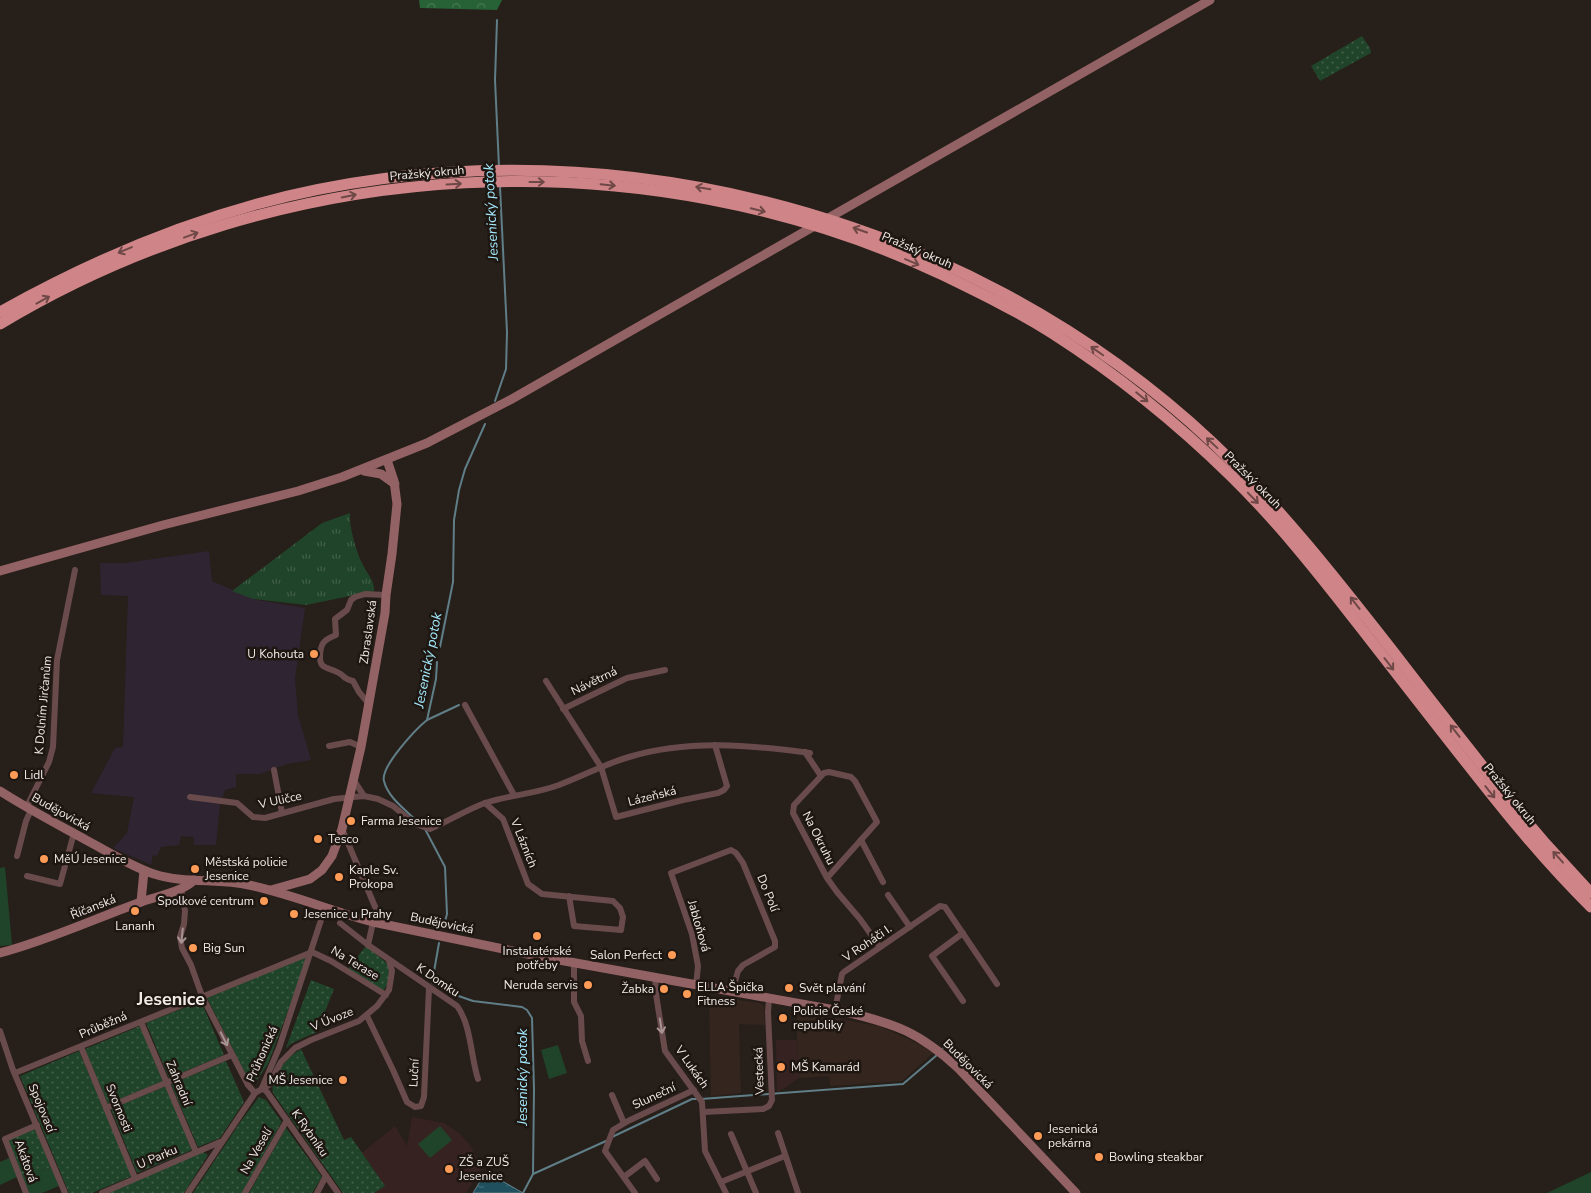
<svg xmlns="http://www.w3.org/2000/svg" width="1591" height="1193" font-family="'Nunito Sans',sans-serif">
<defs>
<pattern id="forest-crowns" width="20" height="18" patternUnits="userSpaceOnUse" patternTransform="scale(1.25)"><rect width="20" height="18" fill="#276136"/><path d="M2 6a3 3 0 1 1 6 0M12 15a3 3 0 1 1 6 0" fill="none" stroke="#477853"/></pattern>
<pattern id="park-tufts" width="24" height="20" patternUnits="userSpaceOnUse" patternTransform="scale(1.25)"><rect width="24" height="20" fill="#204429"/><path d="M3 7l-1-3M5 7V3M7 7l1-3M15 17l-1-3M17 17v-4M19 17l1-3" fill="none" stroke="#415f48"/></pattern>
<pattern id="garden-dots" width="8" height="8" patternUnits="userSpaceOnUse" patternTransform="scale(1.25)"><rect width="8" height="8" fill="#204429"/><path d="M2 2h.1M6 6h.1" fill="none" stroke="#415f48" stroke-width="1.8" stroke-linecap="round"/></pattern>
<pattern id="water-ripples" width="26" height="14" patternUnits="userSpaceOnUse" patternTransform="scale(1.25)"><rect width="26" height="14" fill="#20505d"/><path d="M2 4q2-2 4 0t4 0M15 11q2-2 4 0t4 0" fill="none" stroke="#416974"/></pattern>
</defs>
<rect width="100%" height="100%" fill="#271f1a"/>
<!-- commercial -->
<path fill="#2f2432" d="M209 551 212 581 253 599 305 608 295 679 298 715 311 760 287 764 260 774H236V787L225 790 220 805 216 845H194V837L181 836 179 845 161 847 157 856 153 855 151 865 113 848 127 833 134 797 91 793 115 748 123 747 128 596 101 595 100 563H125Z"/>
<!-- built -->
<g fill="#34261e">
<path d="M709 996 760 1003 764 1006 765 1025 739 1024 741 1093 711 1096Z"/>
<path d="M797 1011 879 1026 908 1039 934 1052 902 1081 830 1086 829 1076 799 1078 797 1040Z"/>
</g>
<!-- education -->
<g fill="#362321">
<path d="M776 1040H797L799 1078 777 1093Z"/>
<path d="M412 1117 444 1123 459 1133 470 1145 482 1168 466 1193H374L384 1185 362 1153 395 1126 407 1146Z"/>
</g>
<!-- grass -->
<g fill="#204429">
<path d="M5 867 12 945 0 946V868Z"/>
<path d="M558 1045 567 1073 549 1079 541 1050Z"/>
<path d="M440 1126 452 1140 430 1158 418 1144Z"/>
<path d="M9 1158 17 1177 0 1185V1162Z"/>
<path d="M51 1167 59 1186 42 1193H29L23 1179Z"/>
<path d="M1591 1172V1193H1547Z"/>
</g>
<!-- forest -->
<path fill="url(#forest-crowns)" d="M419 0H502L497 10 420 8Z"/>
<!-- park -->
<path fill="url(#park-tufts)" d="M350 513C349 526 356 551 362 563 366 572 375 581 374 591L306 605 253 599 232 591 322 523Z"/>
<!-- garden -->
<g fill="url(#garden-dots)">
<path d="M1362 36 1370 48 1371 53 1320 81 1311 66Z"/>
<path d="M366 946 388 964 390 970 387 985 383 991 348 969Z"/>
<path d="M304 957 307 960 268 1064 255 1083 247 1077 207 998Z"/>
<path d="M311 980 334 989 317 1032 292 1043 286 1048Z"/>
<path d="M201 1001 224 1055 169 1078 146 1023Z"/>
<path d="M140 1026 163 1081 108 1104 85 1049Z"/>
<path d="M301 1049 344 1140 351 1137 385 1186 374 1193H343L273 1093C270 1077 288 1056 301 1049Z"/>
<path d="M79 1051 132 1176 92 1193H69L20 1076Z"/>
<path d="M226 1061 244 1102 220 1138 198 1147 171 1084Z"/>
<path d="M166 1086 192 1150 137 1173 111 1109Z"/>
<path d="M259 1097 266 1100 281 1121V1123L242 1193H193L241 1121Z"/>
<path d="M286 1128 322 1177 312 1193H249Z"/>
<path d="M35 1129 51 1167 23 1179 8 1140Z"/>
<path d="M203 1152 208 1155 184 1193H107Z"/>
</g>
<!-- water -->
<path fill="url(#water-ripples)" stroke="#5f7e87" d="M490 1174 523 1193H473L484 1175Z"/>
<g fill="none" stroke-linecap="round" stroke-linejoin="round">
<!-- stream -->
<g stroke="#5f7e87" stroke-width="2">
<path d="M497 20 495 80 499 167"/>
<path d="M495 401 506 369 507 332 500 187"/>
<path d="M440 647 453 582 454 520 459 490 465 469 485 424"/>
<path d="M427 720 459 705"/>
<path d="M418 822C407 811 388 798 384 781 380 767 416 729 427 720L436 679 437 662"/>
<path d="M425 829 445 867 447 914 443 929"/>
<path d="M439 943 432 983 450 993 473 1001 522 1007 527 1010 532 1018 534 1089 533 1174 523 1193"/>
<path d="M943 1048 949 1041"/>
<path d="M701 1099 903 1084 937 1055"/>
<path d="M612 1137 692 1099H696"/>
<path d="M533 1174 606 1141"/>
</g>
<!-- street -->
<g stroke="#6a4b4c" stroke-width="6">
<path d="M546 681 601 767 616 817 683 800 718 793 724 790 727 786 715 745"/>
<path d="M369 704 359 692 353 681C341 678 345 675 337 672 332 669 326 669 322 665 320 662 320 661 320 658 320 644 323 640 336 635L335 619 347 610 351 600 355 597 365 594 386 595"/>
<path d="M465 705 514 795"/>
<path d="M563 709 627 678 665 670"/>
<path d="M329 746 350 742 361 747"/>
<path d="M805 752 821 776"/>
<path d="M274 770 282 813"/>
<path d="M353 779 364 796"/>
<path d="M190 797 237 803 253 817 265 818 334 799 364 796 378 799 393 806 415 824 430 829C449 821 466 810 485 803 509 795 535 794 559 785 583 776 605 764 629 757 688 739 750 745 810 753"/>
<path d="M485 803 503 819 528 884 542 894 613 901 620 908 623 917 621 930 574 926 569 896"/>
<path d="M26 808 49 762 53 747 57 660 75 570"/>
<path d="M342 829 376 909 368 945 457 1006C471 1024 471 1058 478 1079"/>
<path d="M861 840 883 882"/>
<path d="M17 856 26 821 31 810"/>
<path d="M27 876 60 884 74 833"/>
<path d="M827 878 877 822 855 781 851 777 829 772 824 773 794 805 793 813 827 878 837 892 860 919 880 947"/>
<path d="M181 888 185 911 184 924 180 937 182 948 191 965 202 996 248 1085 255 1093"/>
<path d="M888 895 910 927"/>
<path d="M340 923 368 945"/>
<path d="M963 933 932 956 963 1001"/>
<path d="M574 963V1002L581 1016 582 1041 588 1061"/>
<path d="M656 978 655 988 665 1051 702 1102 705 1151 726 1193"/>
<path d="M696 986 698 966 692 934 671 873 731 850 736 853 743 863 775 941V947L743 965 738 971 732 992"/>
<path d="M835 1010 842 974 844 972 940 906 945 907 997 984"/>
<path d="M367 1016 393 1070 407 1102 415 1107 421 1106 424 1097 429 988"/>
<path d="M141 1022 196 1152"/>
<path d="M0 1031 13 1070 65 1193"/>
<path d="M81 1047 135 1178"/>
<path d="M15 1073 312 952 331 961 386 995"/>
<path d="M262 1088 279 1048 325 908"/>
<path d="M262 1088 267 1092 338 1193"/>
<path d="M612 1095 624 1123"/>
<path d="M106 1108 232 1055"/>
<path d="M703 1112 763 1109 769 1106 772 1100 768 1012 769 999"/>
<path d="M778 1133 798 1193"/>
<path d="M731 1134 756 1193"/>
<path d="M624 1177 645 1161 657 1179"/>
<path d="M721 1182 785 1156"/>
<path d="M26 1193 5 1139 37 1125"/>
<path d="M102 1193 220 1142"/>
<path d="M188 1193 255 1093 269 1085 281 1062 295 1048 311 1040 359 1021 377 1006 389 990 392 971 389 960"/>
<path d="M245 1193 287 1120"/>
<path d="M317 1193 326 1176"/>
<path d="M635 1193 605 1151 613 1130 628 1121 694 1090"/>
</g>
<!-- secondary -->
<g stroke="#936264" stroke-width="9">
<path d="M364 471 381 474 395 484"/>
<path d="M0 571 163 525 298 491 342 477 427 443 510 400 1210 0"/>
<path d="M0 791C28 809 57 824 86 840 109 852 130 866 154 874 185 884 218 878 249 885 291 894 331 911 373 922L537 956 846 1012C896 1024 919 1032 958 1068L1076 1193"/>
<path d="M271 890 310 879 322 870 332 856 342 829 361 747 385 613 386 595 392 554 397 504 394 481 387 460"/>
<path d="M141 902 144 871"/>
<path d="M0 953C49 940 94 919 141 902 155 897 185 891 194 880"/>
</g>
<!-- highway -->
<g stroke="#cf8487" stroke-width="11">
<path d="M0 312C82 266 166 229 257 204 587 114 963 208 1213 443 1280 507 1338 581 1395 654 1437 709 1480 763 1523 817L1545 843 1591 893"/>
<path d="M0 324C283 154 643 134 943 275 980 293 1017 311 1052 333 1116 374 1176 422 1231 476 1278 522 1320 575 1361 628 1388 663 1416 698 1443 733 1490 793 1537 854 1591 907"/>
</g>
</g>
<!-- one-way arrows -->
<defs><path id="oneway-shaft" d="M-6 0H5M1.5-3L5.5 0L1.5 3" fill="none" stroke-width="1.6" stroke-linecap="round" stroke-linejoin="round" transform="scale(1.25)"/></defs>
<g stroke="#6e4846">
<use href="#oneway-shaft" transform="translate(537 182)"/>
<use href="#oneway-shaft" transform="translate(454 184) rotate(-3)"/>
<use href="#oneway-shaft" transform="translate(608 185) rotate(6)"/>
<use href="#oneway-shaft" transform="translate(703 188) rotate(-170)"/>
<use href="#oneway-shaft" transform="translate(349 196) rotate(-11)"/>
<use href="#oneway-shaft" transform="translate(758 210) rotate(14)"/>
<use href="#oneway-shaft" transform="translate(860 230) rotate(-161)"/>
<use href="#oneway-shaft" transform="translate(191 235) rotate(-20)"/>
<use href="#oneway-shaft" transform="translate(125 250) rotate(157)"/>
<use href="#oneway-shaft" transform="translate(912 262) rotate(23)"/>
<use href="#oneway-shaft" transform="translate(43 300) rotate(-29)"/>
<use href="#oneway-shaft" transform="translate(1097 351) rotate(-145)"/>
<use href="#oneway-shaft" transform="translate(1142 397) rotate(39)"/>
<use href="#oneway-shaft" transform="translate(1212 443) rotate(-137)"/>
<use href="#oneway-shaft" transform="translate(1253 498) rotate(46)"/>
<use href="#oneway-shaft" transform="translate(1355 603) rotate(-128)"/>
<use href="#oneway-shaft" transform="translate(1389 664) rotate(52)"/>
<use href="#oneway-shaft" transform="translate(1455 731) rotate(-128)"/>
<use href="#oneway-shaft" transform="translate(1490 792) rotate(51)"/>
<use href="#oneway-shaft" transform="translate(1558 857) rotate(-132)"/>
</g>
<g stroke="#a79392">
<use href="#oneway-shaft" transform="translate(182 936) rotate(96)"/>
<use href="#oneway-shaft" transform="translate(661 1026) rotate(81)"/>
<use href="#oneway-shaft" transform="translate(224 1039) rotate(63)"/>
</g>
<!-- markers -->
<g fill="#fe9c57" stroke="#1e1611" stroke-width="2">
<circle cx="314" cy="654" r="5"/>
<circle cx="14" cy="775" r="5"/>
<circle cx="351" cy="821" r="5"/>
<circle cx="318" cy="839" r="5"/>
<circle cx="44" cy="859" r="5"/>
<circle cx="195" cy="869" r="5"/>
<circle cx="339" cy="877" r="5"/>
<circle cx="264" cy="901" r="5"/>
<circle cx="135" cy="911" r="5"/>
<circle cx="294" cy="914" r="5"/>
<circle cx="537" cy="936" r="5"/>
<circle cx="193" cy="948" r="5"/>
<circle cx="672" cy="955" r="5"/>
<circle cx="588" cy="985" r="5"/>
<circle cx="789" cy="988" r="5"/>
<circle cx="664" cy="989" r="5"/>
<circle cx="687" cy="994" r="5"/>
<circle cx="783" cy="1018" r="5"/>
<circle cx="781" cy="1067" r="5"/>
<circle cx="343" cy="1080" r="5"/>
<circle cx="1038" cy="1136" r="5"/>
<circle cx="1099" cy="1157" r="5"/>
<circle cx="449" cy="1169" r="5"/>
</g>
<g text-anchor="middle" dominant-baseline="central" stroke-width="5" stroke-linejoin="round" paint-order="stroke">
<!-- street labels -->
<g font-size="12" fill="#f1ebe8" stroke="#1e1611">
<text transform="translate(427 173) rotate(-5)">Pražský okruh</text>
<text transform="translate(917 250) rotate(23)">Pražský okruh</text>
<text transform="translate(1253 480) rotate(45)">Pražský okruh</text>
<text transform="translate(368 632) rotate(-82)">Zbraslavská</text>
<text transform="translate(594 681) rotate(-26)">Návětrná</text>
<text transform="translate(43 705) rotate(-85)">K Dolním Jirčanům</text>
<text transform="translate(1510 794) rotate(51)">Pražský okruh</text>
<text transform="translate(652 796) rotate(-14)">Lázeňská</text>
<text transform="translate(280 800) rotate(-12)">V Uličce</text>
<text transform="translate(61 812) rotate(29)">Budějovická</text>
<text transform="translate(819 838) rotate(63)">Na Okruhu</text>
<text transform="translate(524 843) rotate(68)">V Lázních</text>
<text transform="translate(768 893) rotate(68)">Do Polí</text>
<text transform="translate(93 907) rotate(-22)">Říčanská</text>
<text transform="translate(442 923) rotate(12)">Budějovická</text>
<text transform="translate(699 926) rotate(74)">Jabloňová</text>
<text transform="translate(867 943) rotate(-34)">V Roháči I.</text>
<text transform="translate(355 963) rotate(31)">Na Terase</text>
<text transform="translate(438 980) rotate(34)">K Domku</text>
<text transform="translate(332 1019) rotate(-22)">V Úvoze</text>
<text transform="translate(103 1025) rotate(-23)">Průběžná</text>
<text transform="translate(262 1054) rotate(-66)">Průhonická</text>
<text transform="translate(968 1064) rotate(45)">Budějovická</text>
<text transform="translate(692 1067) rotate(55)">V Lukách</text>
<text transform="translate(759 1071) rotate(-92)">Vestecká</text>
<text transform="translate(414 1073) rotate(-87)">Luční</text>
<text transform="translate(179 1083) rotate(67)">Zahradní</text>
<text transform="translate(654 1096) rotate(-25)">Sluneční</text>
<text transform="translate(42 1108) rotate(67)">Spojovací</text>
<text transform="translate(119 1108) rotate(68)">Svornosti</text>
<text transform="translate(310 1133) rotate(55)">K Rybníku</text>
<text transform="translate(256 1151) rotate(-60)">Na Veselí</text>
<text transform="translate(157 1157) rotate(-23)">U Parku</text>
<text transform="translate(26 1161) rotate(70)">Akátová</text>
</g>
<!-- poi labels -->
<g font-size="12" fill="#f1ebe8" stroke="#1e1611" text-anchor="start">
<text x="304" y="654" text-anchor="end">U Kohouta</text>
<text x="24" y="775">Lidl</text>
<text x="361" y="821">Farma Jesenice</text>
<text x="328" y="839">Tesco</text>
<text x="54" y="859">MěÚ Jesenice</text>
<text x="205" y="862">Městská policie<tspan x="205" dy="14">Jesenice</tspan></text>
<text x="349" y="870">Kaple Sv.<tspan x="349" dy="14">Prokopa</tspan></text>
<text x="254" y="901" text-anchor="end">Spolkové centrum</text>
<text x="304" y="914">Jesenice u Prahy</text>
<text x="135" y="926" text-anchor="middle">Lananh</text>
<text x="203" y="948">Big Sun</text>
<text x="537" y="951" text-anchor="middle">Instalatérské<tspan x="537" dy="14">potřeby</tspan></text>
<text x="662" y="955" text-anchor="end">Salon Perfect</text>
<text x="578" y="985" text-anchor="end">Neruda servis</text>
<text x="697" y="987">ELLA Špička<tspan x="697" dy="14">Fitness</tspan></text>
<text x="799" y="988">Svět plavání</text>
<text x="654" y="989" text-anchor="end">Žabka</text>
<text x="793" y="1011">Policie České<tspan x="793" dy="14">republiky</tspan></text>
<text x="791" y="1067">MŠ Kamarád</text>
<text x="333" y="1080" text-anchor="end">MŠ Jesenice</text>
<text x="1048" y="1129">Jesenická<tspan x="1048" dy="14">pekárna</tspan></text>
<text x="1109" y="1157">Bowling steakbar</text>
<text x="459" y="1162">ZŠ a ZUŠ<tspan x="459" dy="14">Jesenice</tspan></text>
</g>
<!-- water labels -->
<g font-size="14" font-style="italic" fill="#a4e9fd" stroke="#1e1611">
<text transform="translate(491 212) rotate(-93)">Jesenický potok</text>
<text transform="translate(428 660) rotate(-79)">Jesenický potok</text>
<text transform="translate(522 1077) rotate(-90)">Jesenický potok</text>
</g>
<!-- district labels -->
<g font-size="18" font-weight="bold" fill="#f1ebe8" stroke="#1e1611">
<text x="171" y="999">Jesenice</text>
</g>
</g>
</svg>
